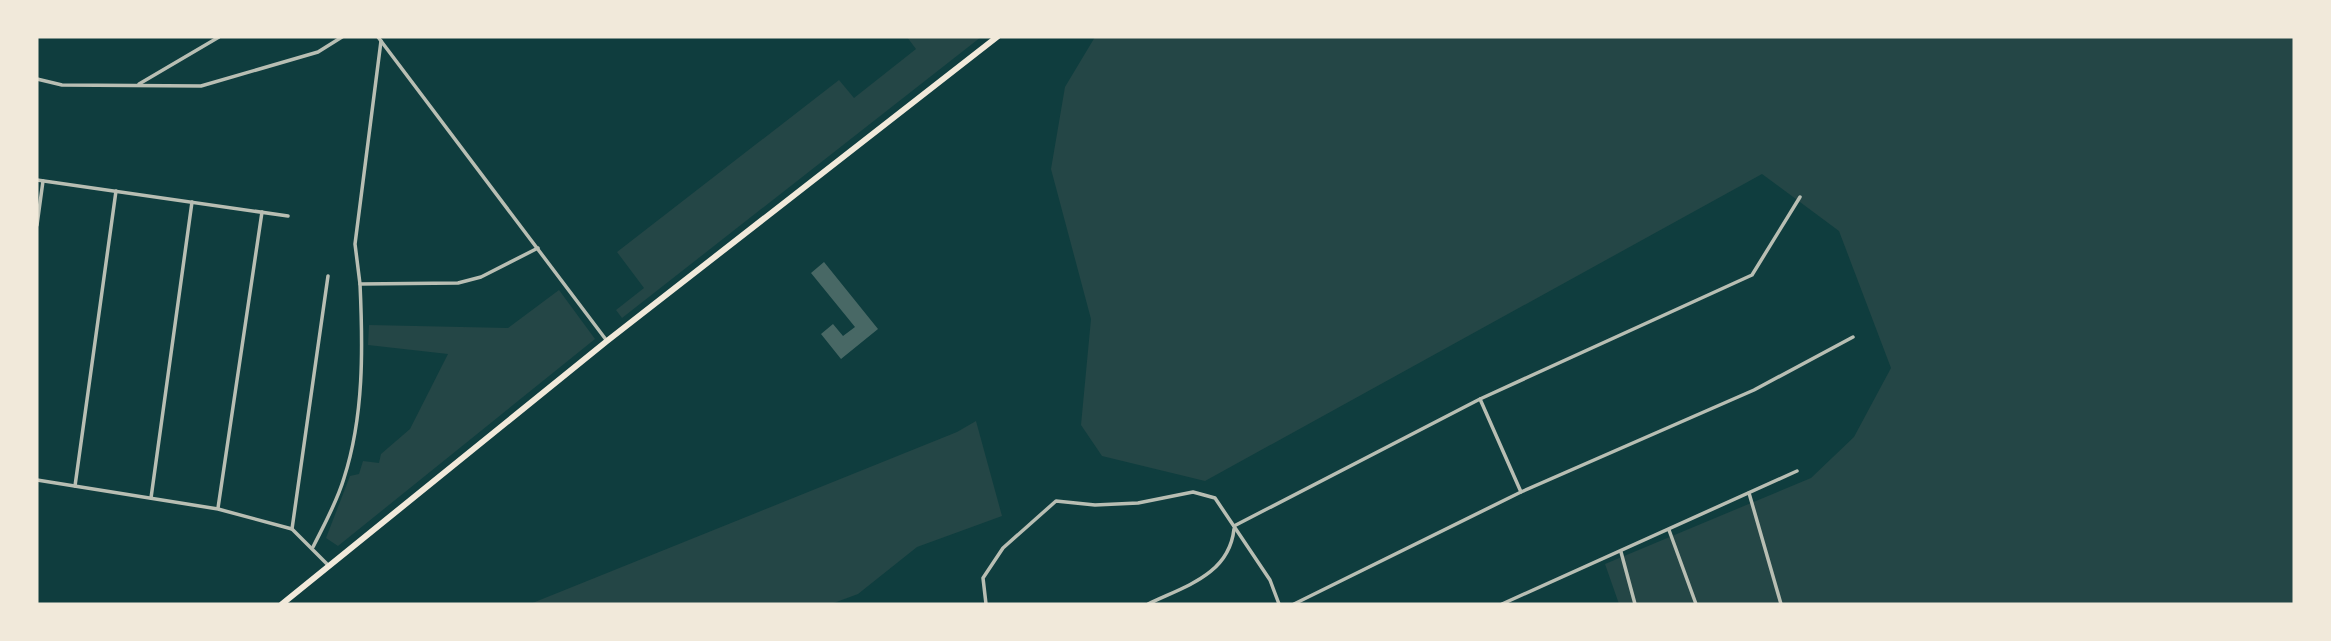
<svg xmlns="http://www.w3.org/2000/svg" width="2331" height="641" font-family="'Fira Sans Condensed',sans-serif">
<rect width="100%" height="100%" fill="#0f3d3e"/>
<!-- green -->
<g fill="#244646">
<path d="M907 37H981L622 318 616 310 644 288 617 252 839 80 854 98 916 49Z"/>
<path d="M1095 37H2294V604H1619L1605 564 1811 478 1854 437 1891 368 1839 231 1762 174 1205 481 1102 456 1081 425 1091 319 1051 169 1065 87Z"/>
<path d="M559 290 595 339 338 546 326 538 350 476 359 474 363 461 379 463 381 454 410 429 448 354 368 345 369 325 508 328Z"/>
<path d="M976 421 1002 516 917 547 858 594 831 604H530L957 432Z"/>
</g>
<!-- building -->
<path fill="#486865" d="M824 262 878 329 841 359 821 334 833 324 843 336 855 327 811 273Z"/>
<g fill="none" stroke-linecap="round" stroke-linejoin="round">
<!-- minor -->
<g stroke="#b8beb3" stroke-width="3.5">
<path d="M378 37 607 341"/>
<path d="M37 79 62 85 201 86 318 52 342 37"/>
<path d="M139 84 219 37"/>
<path d="M37 180 288 216"/>
<path d="M37 225 43 181"/>
<path d="M360 284 355 244 381 41"/>
<path d="M1480 399 1521 492"/>
<path d="M37 480 218 509 292 529 329 566"/>
<path d="M75 486 116 191"/>
<path d="M1749 493 1781 604"/>
<path d="M151 498 192 202"/>
<path d="M218 508 262 212"/>
<path d="M1234 526 1480 399 1752 275 1800 197"/>
<path d="M292 529 328 276"/>
<path d="M1669 530 1696 604"/>
<path d="M313 547C324 525 337 502 344 478 364 416 363 348 360 284L458 283 481 277 538 248"/>
<path d="M1621 552 1635 604"/>
<path d="M986 604 983 578 1003 548 1056 501 1095 505 1138 503 1193 492 1215 498 1270 580 1279 604"/>
<path d="M1148 604C1185 586 1229 575 1234 529"/>
<path d="M1294 604 1521 492 1754 390 1853 337"/>
<path d="M1502 604 1797 471"/>
</g>
<!-- primary -->
<path stroke="#f1e9da" stroke-width="6" d="M282 604 607 341 997 37"/>
</g>
<!-- border -->
<rect width="2331" height="641" fill="none" stroke="#f1e9da" stroke-width="77"/>
</svg>
